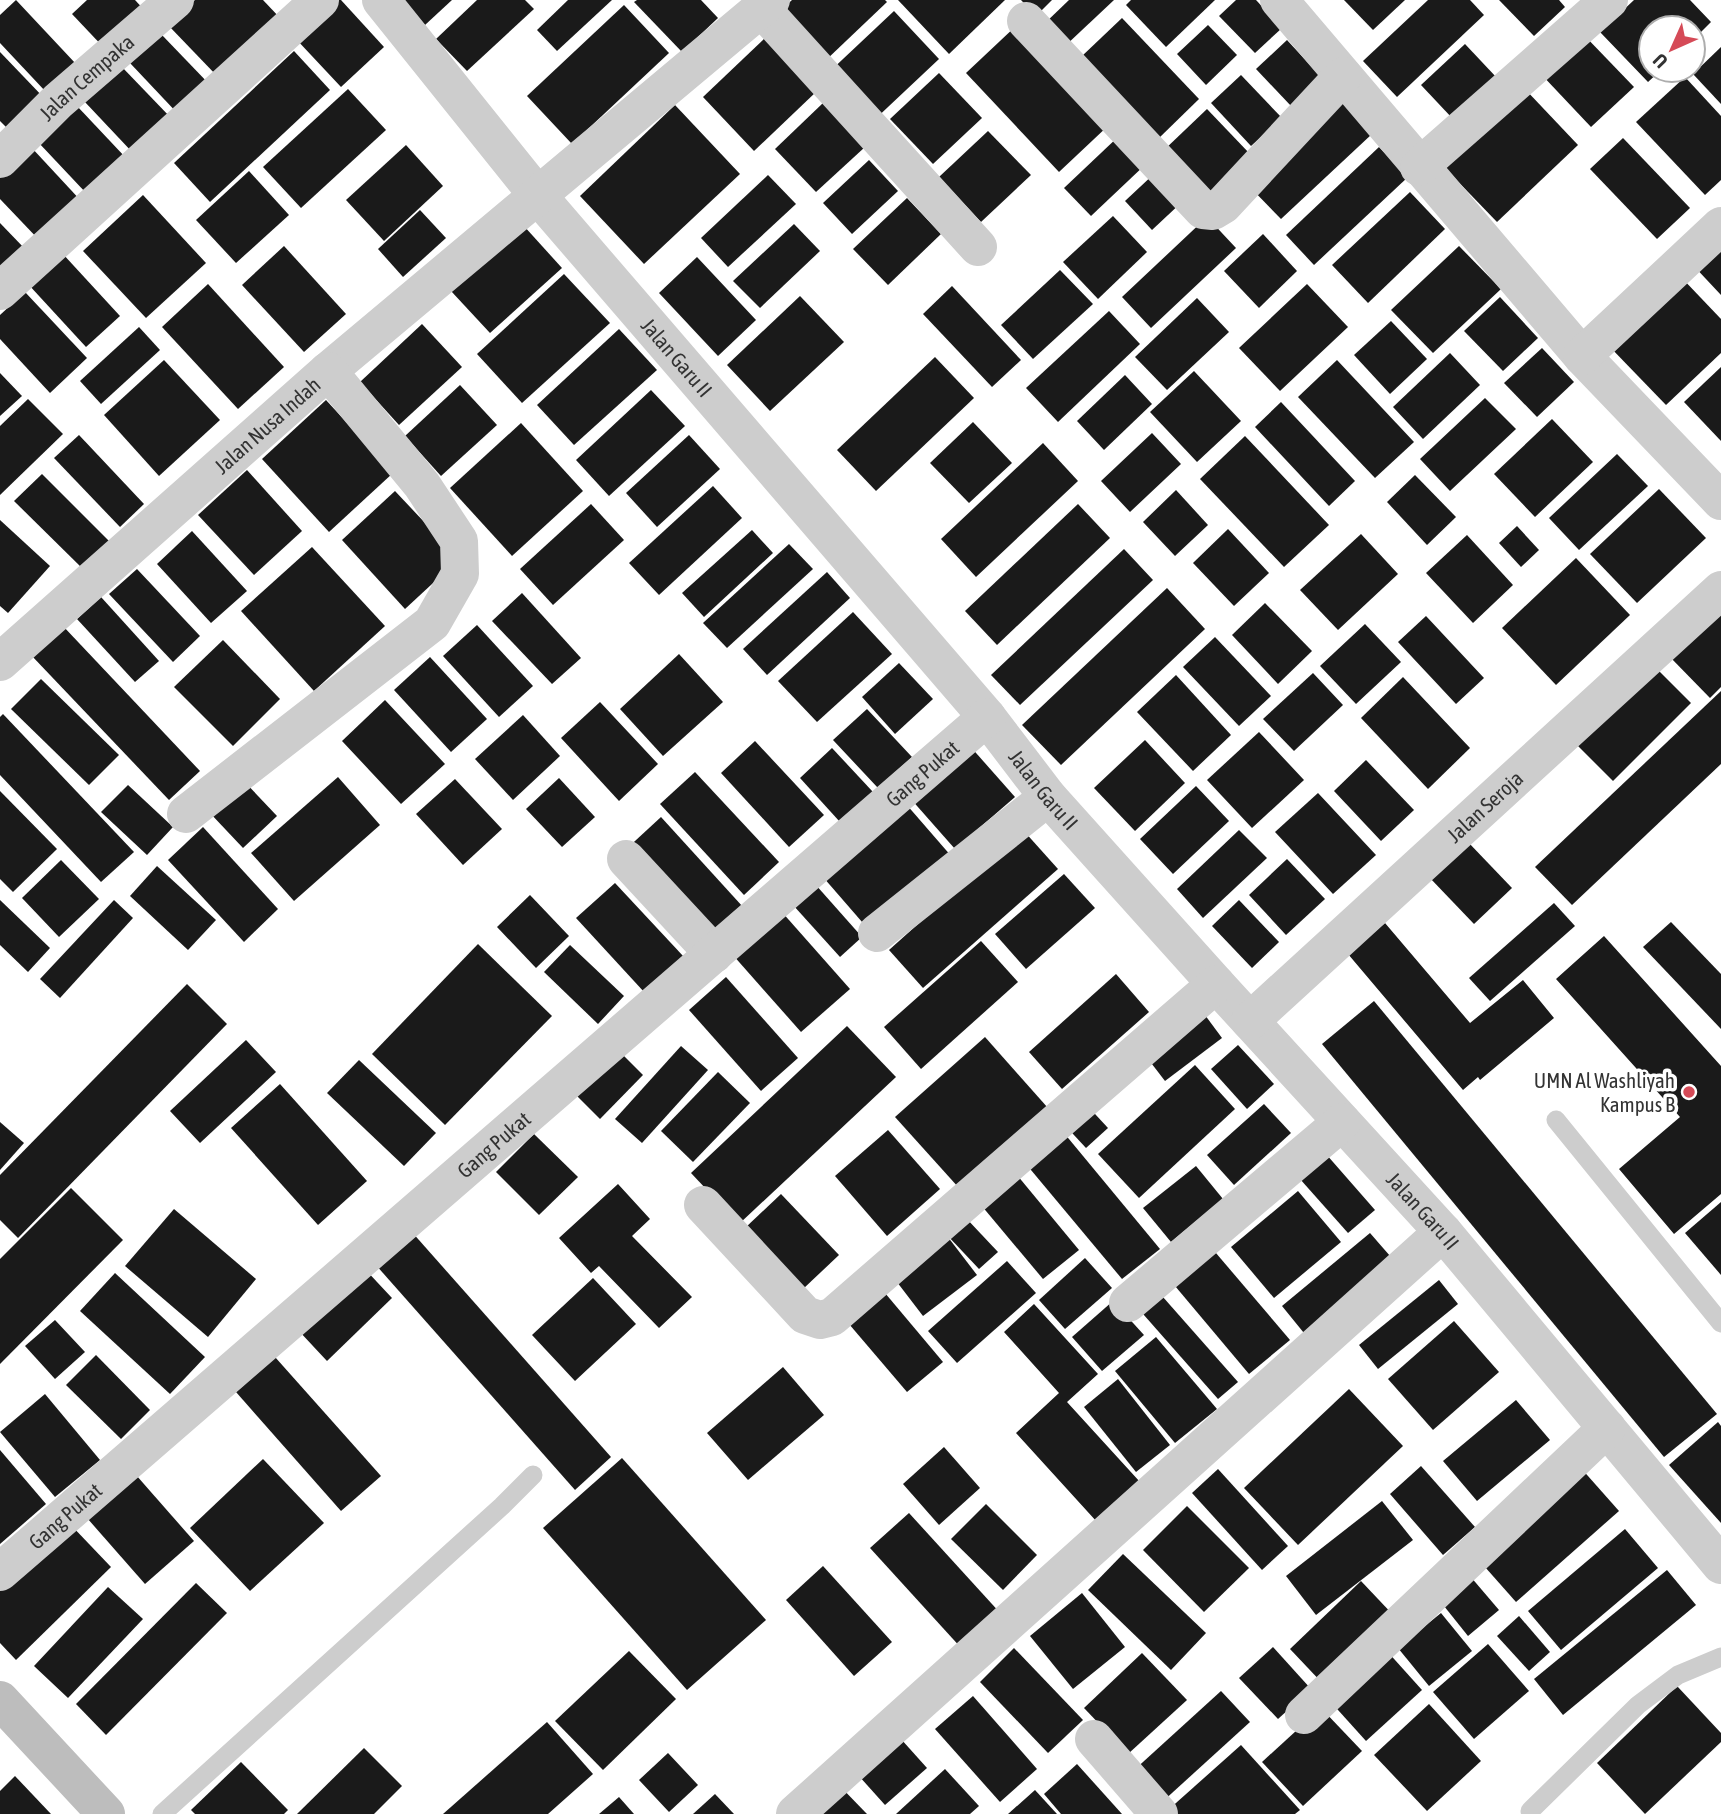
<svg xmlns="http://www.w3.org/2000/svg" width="1721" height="1814" font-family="'Asap Condensed',sans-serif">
<rect width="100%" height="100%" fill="#fff"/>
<!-- building -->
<g fill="#1a1a1a">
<path d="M16 0 76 64 46 92 0 43V15Z"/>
<path d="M87 0H135L147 13 107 51 72 14Z"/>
<path d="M195 0H263L281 19 218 77 168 25Z"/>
<path d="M338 0H341L384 47 341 87 296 39Z"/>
<path d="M402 0H452L425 25Z"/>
<path d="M477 0H525L534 9 467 71 436 39Z"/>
<path d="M568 0H612L557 51 537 30Z"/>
<path d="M637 0H701L718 18 682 52 634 2Z"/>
<path d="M792 0H885L887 2 825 61 779 12Z"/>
<path d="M898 0H1005L949 54Z"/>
<path d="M1021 0H1052L1036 16Z"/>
<path d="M1069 0H1114L1064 47 1043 25Z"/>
<path d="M1131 0H1215L1166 47 1126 5Z"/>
<path d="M1236 0H1256L1282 28 1255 53 1219 16Z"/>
<path d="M1344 0H1405L1373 30Z"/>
<path d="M1428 0H1470L1484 15 1397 97 1363 61Z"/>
<path d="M1499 0H1559L1565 7 1534 36Z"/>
<path d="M1634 0H1690L1711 22 1693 40V28H1651V70H1661L1648 82 1600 32Z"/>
<path d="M624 5 669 53 572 144 527 96Z"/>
<path d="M894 11 939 59 871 123 826 75Z"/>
<path d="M1122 18 1199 99 1158 139 1081 57Z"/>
<path d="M1017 25 1110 124 1059 172 966 73Z"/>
<path d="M1208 25 1237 55 1206 85 1177 54Z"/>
<path d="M1582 33 1634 87 1591 127 1540 73Z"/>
<path d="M161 34 211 86 180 116 130 63Z"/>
<path d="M766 37 817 91 754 151 703 97Z"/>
<path d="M1287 40 1322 78 1292 107 1256 69Z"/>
<path d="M1465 44 1497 78 1453 119 1421 85Z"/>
<path d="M1721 47V104L1693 74Z"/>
<path d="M294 51 330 90 210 202 174 163Z"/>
<path d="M0 52 46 100 12 133 0 121Z"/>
<path d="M121 66 172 119 134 154 84 101Z"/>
<path d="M939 73 982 118 933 164 890 119Z"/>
<path d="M1241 75 1282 118 1251 146 1211 103Z"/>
<path d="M1685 77 1721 116V180L1705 195 1636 122Z"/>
<path d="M1524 88 1578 145 1497 222 1442 165Z"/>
<path d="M348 89 386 130 301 208 263 167Z"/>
<path d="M1338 98 1372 134 1281 219 1247 184Z"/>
<path d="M823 103 865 147 816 192 775 149Z"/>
<path d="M675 105 740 174 644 264 580 196Z"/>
<path d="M77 106 126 158 87 194 38 142Z"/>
<path d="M1207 109 1250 154 1206 196 1163 151Z"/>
<path d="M988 131 1031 175 981 222 939 177Z"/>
<path d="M1120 135 1147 163 1091 216 1064 188Z"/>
<path d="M1623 138 1690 208 1657 239 1590 169Z"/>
<path d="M406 145 443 186 384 241 346 200Z"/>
<path d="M31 147 83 203 41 242 0 199V176Z"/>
<path d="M1379 147 1408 177 1314 265 1286 235Z"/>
<path d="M869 160 898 191 852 234 823 203Z"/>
<path d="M249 171 289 215 236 263 196 220Z"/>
<path d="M1156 172 1183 201 1152 230 1125 201Z"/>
<path d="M768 175 796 204 728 267 701 238Z"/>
<path d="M1410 192 1445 229 1368 303 1332 265Z"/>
<path d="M143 195 206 263 146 318 83 251Z"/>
<path d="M907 198 941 234 888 285 853 249Z"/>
<path d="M420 210 446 238 403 277 378 249Z"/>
<path d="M1113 216 1147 252 1098 299 1063 262Z"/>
<path d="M1207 217 1236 248 1151 328 1122 297Z"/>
<path d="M0 223 26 250 0 275Z"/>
<path d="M794 224 820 251 760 308 733 281Z"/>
<path d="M523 225 562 268 490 333 451 291Z"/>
<path d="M1263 234 1297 271 1259 308 1224 271Z"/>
<path d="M1721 234V295L1691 263Z"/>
<path d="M284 246 346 314 304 352 242 285Z"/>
<path d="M1459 246 1501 289 1433 353 1391 310Z"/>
<path d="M62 253 120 316 86 347 28 284Z"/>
<path d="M697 257 756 320 718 356 659 293Z"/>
<path d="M1060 270 1093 304 1033 359 1001 325Z"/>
<path d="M564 274 610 323 522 403 477 354Z"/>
<path d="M1680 276 1721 319V353L1666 405 1608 345Z"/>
<path d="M208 284 284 367 238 409 162 327Z"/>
<path d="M1307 284 1348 327 1280 391 1239 348Z"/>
<path d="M952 286 1021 360 992 387 923 314Z"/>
<path d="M25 292 87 358 50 393 0 339V315Z"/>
<path d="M800 296 844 342 770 411 727 365Z"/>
<path d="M1500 297 1538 338 1503 371 1464 331Z"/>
<path d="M1197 298 1229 332 1167 390 1135 357Z"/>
<path d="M1109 311 1140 344 1058 422 1026 388Z"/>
<path d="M1391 321 1427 359 1390 394 1354 355Z"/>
<path d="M422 324 462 367 399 425 360 382Z"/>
<path d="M139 327 160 350 101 404 80 381Z"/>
<path d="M619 329 657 370 574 445 537 405Z"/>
<path d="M1542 348 1574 382 1537 417 1504 383Z"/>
<path d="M1450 353 1480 385 1423 439 1393 407Z"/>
<path d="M935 357 974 398 876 491 837 450Z"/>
<path d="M164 360 220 420 159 476 104 415Z"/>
<path d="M1337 360 1414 442 1375 478 1298 397Z"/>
<path d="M1721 367V441L1684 402Z"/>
<path d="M1194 371 1241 421 1197 462 1150 412Z"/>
<path d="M0 373 22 396 0 416Z"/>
<path d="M1125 375 1152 404 1104 450 1077 421Z"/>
<path d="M460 385 497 425 441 476 405 436Z"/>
<path d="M651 390 685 426 609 496 576 460Z"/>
<path d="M1485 398 1516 429 1450 491 1420 459Z"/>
<path d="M28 399 63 434 0 495V426Z"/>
<path d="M326 400 393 473 329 532 262 459Z"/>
<path d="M1281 402 1355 481 1329 506 1255 427Z"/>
<path d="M1552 419 1593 462 1535 517 1494 474Z"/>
<path d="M973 422 1012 463 969 503 930 463Z"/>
<path d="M521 423 583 491 512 556 450 488Z"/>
<path d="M1152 433 1181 464 1130 512 1101 481Z"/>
<path d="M79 435 144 504 120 527 54 458Z"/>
<path d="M689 435 720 469 657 527 626 493Z"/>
<path d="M1245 436 1329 525 1284 567 1200 479Z"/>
<path d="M1043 443 1078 481 976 577 941 539Z"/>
<path d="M1617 454 1648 486 1579 550 1549 518Z"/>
<path d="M247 470 302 531 254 575 198 515Z"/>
<path d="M42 474 110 542 83 569 14 501Z"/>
<path d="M1415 475 1456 517 1427 545 1387 502Z"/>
<path d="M713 486 742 518 659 595 629 563Z"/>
<path d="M1659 489 1706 538 1637 603 1590 554Z"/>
<path d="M1176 490 1208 525 1175 556 1143 522Z"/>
<path d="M395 491 459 559 405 609 342 540Z"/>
<path d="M591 504 624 540 553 605 520 569Z"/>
<path d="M1078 504 1110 538 997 645 965 611Z"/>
<path d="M0 520 50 566 8 613 0 606Z"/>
<path d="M1517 526 1539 550 1521 567 1499 543Z"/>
<path d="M1228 529 1269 573 1234 606 1193 563Z"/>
<path d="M752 530 773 553 704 617 682 593Z"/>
<path d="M192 531 247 591 211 623 157 564Z"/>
<path d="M1361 534 1398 574 1338 630 1300 590Z"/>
<path d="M1467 535 1513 585 1473 623 1426 573Z"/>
<path d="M789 544 813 569 727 648 703 623Z"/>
<path d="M312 547 385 626 314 691 241 611Z"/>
<path d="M1124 549 1153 580 1020 705 991 675Z"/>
<path d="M1576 558 1630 615 1556 685 1502 628Z"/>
<path d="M137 569 200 636 173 662 109 594Z"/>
<path d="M827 572 850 598 767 675 743 649Z"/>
<path d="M1167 588 1205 629 1061 765 1022 725Z"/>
<path d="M522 593 581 658 552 684 492 621Z"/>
<path d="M101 597 159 661 135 682 77 619Z"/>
<path d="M1265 603 1312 651 1278 684 1232 635Z"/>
<path d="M1721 606V687L1710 698 1669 656Z"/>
<path d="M853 612 892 654 817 722 778 681Z"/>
<path d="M1426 616 1484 678 1456 704 1398 642Z"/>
<path d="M1365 624 1401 662 1356 704 1320 666Z"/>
<path d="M62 625 200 771 169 800 31 655Z"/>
<path d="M477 625 533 686 499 717 443 656Z"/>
<path d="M1215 637 1271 696 1239 726 1183 667Z"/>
<path d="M223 640 280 699 233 746 174 687Z"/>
<path d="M679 654 723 702 663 756 620 709Z"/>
<path d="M430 657 487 719 451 752 394 690Z"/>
<path d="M1650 662 1691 703 1613 781 1572 740Z"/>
<path d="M899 663 933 699 895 734 862 697Z"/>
<path d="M1313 673 1343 705 1294 751 1263 719Z"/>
<path d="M1176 675 1231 735 1193 771 1137 712Z"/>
<path d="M1403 677 1470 748 1428 789 1361 718Z"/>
<path d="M41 679 119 755 89 785 11 709Z"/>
<path d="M1721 691V764L1572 905 1535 867Z"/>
<path d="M385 700 445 764 401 804 342 741Z"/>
<path d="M600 702 658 764 619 801 561 738Z"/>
<path d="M867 709 912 757 878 788 833 740Z"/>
<path d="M3 714 134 852 101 882 0 775V717Z"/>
<path d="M523 715 560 756 513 800 475 759Z"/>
<path d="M1259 732 1304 780 1252 828 1207 780Z"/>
<path d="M1145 740 1185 783 1135 831 1094 788Z"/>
<path d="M755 741 824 815 789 847 721 773Z"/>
<path d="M969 745 1015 797 955 849 910 798Z"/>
<path d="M832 748 873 792 840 822 800 778Z"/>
<path d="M1366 760 1414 810 1381 841 1334 791Z"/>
<path d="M695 772 779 862 744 895 660 804Z"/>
<path d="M338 777 380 825 294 901 251 853Z"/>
<path d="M559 778 595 817 562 847 526 809Z"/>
<path d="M455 779 502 829 463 865 416 814Z"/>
<path d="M243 780 277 816 243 848 209 812Z"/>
<path d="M128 785 173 827 147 855 101 812Z"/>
<path d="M1196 786 1229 821 1173 874 1140 839Z"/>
<path d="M0 791 57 849 13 892 0 879Z"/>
<path d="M1318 793 1376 855 1333 894 1275 832Z"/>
<path d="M906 804 952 857 869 930 823 877Z"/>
<path d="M661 817 743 907 704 942 622 853Z"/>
<path d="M203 827 278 909 244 942 168 860Z"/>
<path d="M1023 830 1058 869 923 988 889 950Z"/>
<path d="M1239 830 1267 858 1203 918 1177 889Z"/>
<path d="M1467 841 1512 888 1474 924 1429 877Z"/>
<path d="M1287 859 1325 899 1286 935 1249 895Z"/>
<path d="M61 860 99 899 59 937 22 898Z"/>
<path d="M157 866 216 920 188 950 130 896Z"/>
<path d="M1064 874 1095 908 1026 969 995 934Z"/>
<path d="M615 883 684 957 645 993 576 918Z"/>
<path d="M815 884 862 937 840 957 793 905Z"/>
<path d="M530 895 569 936 536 968 497 927Z"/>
<path d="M0 900 50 948 28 972 0 945Z"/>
<path d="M114 900 133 918 60 998 40 979Z"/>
<path d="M1239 900 1279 942 1252 968 1212 926Z"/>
<path d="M1554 903 1575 926 1490 1001 1469 978Z"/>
<path d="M781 911 850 989 801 1032 732 954Z"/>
<path d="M1671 922 1721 974V1029L1643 947Z"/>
<path d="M1385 923 1470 1023 1523 980 1554 1018 1480 1080 1478 1077 1463 1090 1348 954Z"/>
<path d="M1604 936 1721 1066V1194L1674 1234 1619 1169 1680 1117 1556 979Z"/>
<path d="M981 941 1018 982 921 1069 884 1027Z"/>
<path d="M478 944 552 1016 445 1125 372 1054Z"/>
<path d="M570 945 624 996 598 1024 544 972Z"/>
<path d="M1116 974 1149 1012 1062 1089 1029 1052Z"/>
<path d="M726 977 798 1058 761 1091 689 1010Z"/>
<path d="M187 984 227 1024 18 1238 0 1220V1175Z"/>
<path d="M1374 1001 1717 1414 1664 1457 1322 1044Z"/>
<path d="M1202 1011 1222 1038 1165 1081 1145 1055Z"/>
<path d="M847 1026 896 1077 739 1224 691 1173Z"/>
<path d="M985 1037 1048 1108 959 1188 895 1117Z"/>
<path d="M246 1040 276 1072 200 1143 170 1111Z"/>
<path d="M1238 1045 1274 1084 1247 1109 1211 1069Z"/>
<path d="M681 1046 708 1070 642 1143 615 1119Z"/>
<path d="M618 1050 643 1075 600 1119 574 1093Z"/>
<path d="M359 1060 436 1133 404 1166 327 1093Z"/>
<path d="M1195 1065 1235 1109 1139 1198 1098 1154Z"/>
<path d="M718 1072 750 1103 693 1162 661 1131Z"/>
<path d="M280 1084 367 1181 318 1225 231 1128Z"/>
<path d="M1083 1101 1108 1128 1086 1148 1061 1121Z"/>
<path d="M1264 1104 1291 1133 1234 1185 1207 1155Z"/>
<path d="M0 1122 24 1143 0 1170Z"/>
<path d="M888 1130 940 1189 887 1236 835 1176Z"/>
<path d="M1064 1133 1160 1249 1122 1279 1026 1164Z"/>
<path d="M534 1134 578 1177 539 1215 496 1172Z"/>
<path d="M1319 1146 1375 1210 1348 1233 1292 1170Z"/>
<path d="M1196 1166 1223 1199 1171 1242 1143 1208Z"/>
<path d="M1017 1175 1079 1250 1043 1279 981 1205Z"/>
<path d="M618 1184 650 1219 632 1236 692 1297 659 1328 599 1266 591 1273 559 1238Z"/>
<path d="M71 1188 123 1240 0 1364V1259Z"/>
<path d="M1298 1191 1341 1242 1274 1298 1231 1247Z"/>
<path d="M781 1194 839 1255 803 1289 745 1228Z"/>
<path d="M1721 1202V1275L1685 1233Z"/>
<path d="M174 1209 256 1279 208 1337 125 1266Z"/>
<path d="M965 1217 998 1252 979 1269 947 1235Z"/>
<path d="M941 1228 977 1275 923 1316 887 1269Z"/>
<path d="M411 1231 611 1457 575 1490 375 1264Z"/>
<path d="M1370 1233 1397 1264 1308 1338 1282 1306Z"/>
<path d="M1210 1246 1290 1340 1249 1374 1170 1280Z"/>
<path d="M1085 1258 1112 1288 1065 1329 1039 1300Z"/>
<path d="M1007 1261 1036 1293 957 1363 928 1331Z"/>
<path d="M363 1267 392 1298 327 1361 298 1330Z"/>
<path d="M115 1273 205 1357 170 1394 80 1311Z"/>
<path d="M593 1278 636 1324 575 1381 532 1335Z"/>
<path d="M1439 1280 1458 1304 1378 1369 1359 1345Z"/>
<path d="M1155 1288 1238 1382 1218 1399 1136 1306Z"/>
<path d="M885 1293 943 1362 907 1392 849 1324Z"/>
<path d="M1113 1301 1144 1335 1102 1371 1072 1337Z"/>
<path d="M1034 1304 1098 1374 1067 1402 1140 1482 1097 1522 1016 1433 1059 1393 1004 1332Z"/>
<path d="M55 1320 85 1352 55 1379 25 1346Z"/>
<path d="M1454 1321 1499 1372 1433 1430 1388 1379Z"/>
<path d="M1156 1337 1217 1409 1175 1443 1115 1371Z"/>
<path d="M96 1355 150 1410 121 1439 66 1385Z"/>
<path d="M275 1357 381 1476 341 1511 236 1392Z"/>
<path d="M783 1367 824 1415 748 1480 707 1433Z"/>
<path d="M1118 1379 1170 1445 1136 1472 1084 1407Z"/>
<path d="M1349 1389 1403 1446 1298 1545 1244 1488Z"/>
<path d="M45 1394 100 1460 55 1497 0 1432Z"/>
<path d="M1516 1400 1550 1440 1477 1501 1443 1461Z"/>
<path d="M1718 1422 1721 1426V1523L1669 1465Z"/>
<path d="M944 1447 980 1488 939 1525 903 1484Z"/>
<path d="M0 1450 46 1504 0 1544Z"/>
<path d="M622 1458 766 1620 687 1690 543 1528Z"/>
<path d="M263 1459 324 1523 250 1591 190 1528Z"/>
<path d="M1421 1466 1475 1527 1443 1555 1390 1494Z"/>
<path d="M129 1467 194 1541 145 1584 80 1510Z"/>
<path d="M1580 1467 1619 1511 1516 1602 1477 1558Z"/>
<path d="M1218 1469 1288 1546 1262 1570 1192 1493Z"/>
<path d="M1382 1501 1413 1540 1316 1615 1286 1576Z"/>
<path d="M986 1504 1037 1555 1003 1590 951 1539Z"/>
<path d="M1187 1506 1249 1568 1204 1612 1143 1550Z"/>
<path d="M909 1513 1002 1615 963 1650 870 1548Z"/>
<path d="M69 1523 111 1567 16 1660 0 1643V1590Z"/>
<path d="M1625 1529 1658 1568 1561 1650 1528 1611Z"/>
<path d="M1123 1554 1206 1633 1171 1670 1088 1590Z"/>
<path d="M823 1566 892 1642 854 1676 786 1600Z"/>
<path d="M1667 1570 1696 1605 1563 1715 1534 1679Z"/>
<path d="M1470 1576 1499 1610 1468 1636 1440 1601Z"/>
<path d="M1361 1581 1396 1618 1325 1686 1290 1649Z"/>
<path d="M196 1583 227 1613 106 1735 76 1704Z"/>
<path d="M108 1587 143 1619 68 1698 34 1666Z"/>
<path d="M1082 1593 1125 1647 1073 1689 1030 1636Z"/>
<path d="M1441 1613 1472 1651 1429 1686 1398 1648Z"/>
<path d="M1519 1616 1550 1652 1529 1671 1497 1636Z"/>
<path d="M1488 1644 1529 1691 1474 1739 1433 1692Z"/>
<path d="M1273 1647 1311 1689 1278 1719 1239 1678Z"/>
<path d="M1014 1648 1083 1720 1048 1753 980 1682Z"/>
<path d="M1386 1650 1422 1690 1366 1741 1329 1700Z"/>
<path d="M629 1651 676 1699 603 1770 555 1721Z"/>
<path d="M1142 1653 1187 1700 1128 1754 1084 1708Z"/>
<path d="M1677 1686 1721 1733V1742L1645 1814 1597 1763Z"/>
<path d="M1221 1691 1250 1722 1161 1803 1132 1772Z"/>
<path d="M973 1696 1037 1769 1000 1802 935 1729Z"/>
<path d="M1429 1704 1481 1761 1427 1811 1374 1755Z"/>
<path d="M1321 1708 1362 1751 1303 1806 1262 1762Z"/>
<path d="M547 1722 593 1774 548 1814H443Z"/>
<path d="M892 1729 927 1768 885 1805 850 1766Z"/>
<path d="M1241 1745 1300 1810 1295 1814H1169L1167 1811Z"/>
<path d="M364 1748 402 1786 374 1814H297Z"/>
<path d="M668 1753 698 1785 669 1812 639 1780Z"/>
<path d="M241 1762 288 1810 284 1814H195L191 1810Z"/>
<path d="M1077 1764 1122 1814H1061L1044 1794Z"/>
<path d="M945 1769 979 1806 970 1814H896Z"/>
<path d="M15 1776 51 1814H0V1791Z"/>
<path d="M835 1781 867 1814H800Z"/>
<path d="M1035 1790 1057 1814H1008Z"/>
<path d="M715 1794 734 1814H693Z"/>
<path d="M619 1797 634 1814H599Z"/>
</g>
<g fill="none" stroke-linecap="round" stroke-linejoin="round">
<!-- lane -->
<g stroke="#cdcdcd" stroke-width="19">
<path d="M1556 1120 1721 1323"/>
<path d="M1530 1811 1638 1705 1678 1675 1721 1657"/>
<path d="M162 1814 502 1506 533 1475"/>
</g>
<!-- street -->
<g stroke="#cdcdcd" stroke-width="38">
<path id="s1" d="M381 0 539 197 987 717 1048 797 1216 984 1443 1232 1721 1565"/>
<path d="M1279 0 1582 356 1721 501"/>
<path d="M761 8 978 247"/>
<path d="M1026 21 1203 210 1213 211 1223 205 1343 76"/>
<path id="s2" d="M0 159 58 101 175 0"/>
<path d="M1419 167 1609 0"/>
<path d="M0 291 320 0"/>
<path d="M1582 356 1721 226"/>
<path id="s3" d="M0 662 328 371 771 0"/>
<path d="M186 814 432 623 460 574 459 541 422 485 328 371"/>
<path d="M626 859 714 954"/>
<path d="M877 933 1048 797"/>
<path id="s4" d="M1250 1021 1721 590"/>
<path d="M703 1205 805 1315 820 1320 832 1317 1216 984"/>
<path d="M1128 1303 1342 1122"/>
<path id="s5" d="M0 1572 987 717"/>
<path d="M1304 1715 1607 1428"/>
<path d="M1094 1739 1159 1814"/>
<path d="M795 1814 1443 1232"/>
</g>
<!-- secondary -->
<path stroke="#bdbdbd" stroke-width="38" d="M0 1700 106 1814"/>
</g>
<!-- markers -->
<circle fill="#d54a57" stroke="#fff" stroke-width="2.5" cx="1689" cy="1092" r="7"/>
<g text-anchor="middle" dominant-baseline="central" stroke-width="7" stroke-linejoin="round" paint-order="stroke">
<!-- street labels -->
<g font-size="21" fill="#333" stroke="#fff">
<text stroke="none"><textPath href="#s2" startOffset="119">Jalan Cempaka</textPath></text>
<text stroke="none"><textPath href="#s1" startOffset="464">Jalan Garu II</textPath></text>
<text stroke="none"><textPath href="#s3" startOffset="357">Jalan Nusa Indah</textPath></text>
<text stroke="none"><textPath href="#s5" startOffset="1220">Gang Pukat</textPath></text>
<text stroke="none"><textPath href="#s1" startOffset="1031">Jalan Garu II</textPath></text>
<text stroke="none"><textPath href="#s4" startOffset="318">Jalan Seroja</textPath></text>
<text stroke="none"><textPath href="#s5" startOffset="653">Gang Pukat</textPath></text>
<text stroke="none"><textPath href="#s1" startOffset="1598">Jalan Garu II</textPath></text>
<text stroke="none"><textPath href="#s5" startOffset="86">Gang Pukat</textPath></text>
</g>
<!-- poi labels -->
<g font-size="21" fill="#333" stroke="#fff" text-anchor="end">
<text x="1675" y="1080">UMN Al Washliyah<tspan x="1675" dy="24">Kampus B</tspan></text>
</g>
</g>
<!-- north arrow -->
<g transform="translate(1672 49) rotate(225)"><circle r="33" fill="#ffffff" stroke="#adadad" stroke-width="2"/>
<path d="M0-5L12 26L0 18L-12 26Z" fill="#d54a57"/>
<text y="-10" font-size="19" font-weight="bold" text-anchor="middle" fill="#333333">U</text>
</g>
</svg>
